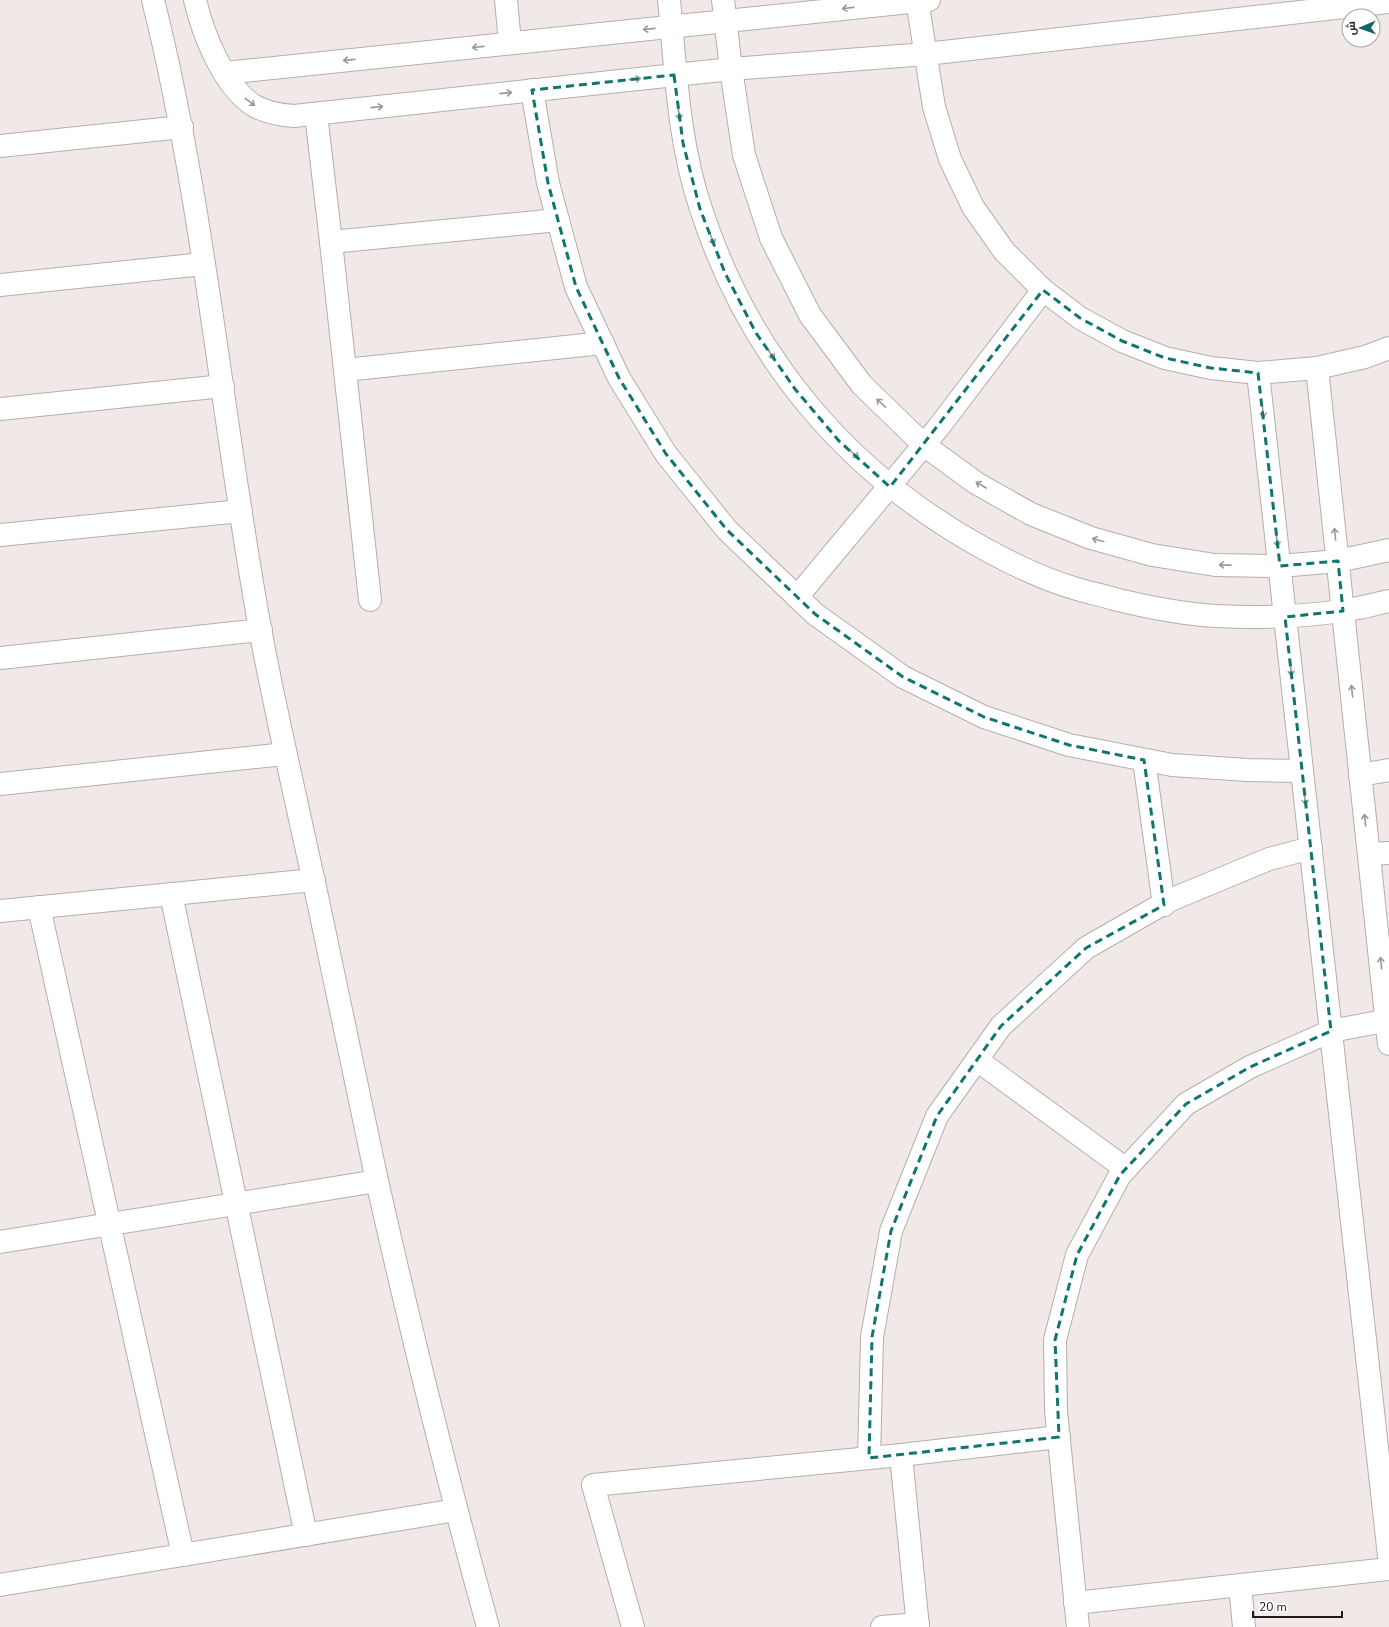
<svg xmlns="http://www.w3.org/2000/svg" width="1389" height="1627" font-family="'Nunito Sans',Cairo,sans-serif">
<rect width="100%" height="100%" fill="#f1e9e8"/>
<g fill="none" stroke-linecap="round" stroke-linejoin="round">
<defs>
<g id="street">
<path d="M153 0C205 208 222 423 261 634 279 730 302 824 322 920 340 1007 358 1094 377 1181 411 1331 447 1479 488 1627"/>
<path d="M195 0C203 34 223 85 253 105 266 113 280 115 294 116L731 69 926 54 1389 2"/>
<path d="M506 0 510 43"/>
<path d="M669 0C676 71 678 141 701 209 749 357 847 473 983 548 1012 564 1045 580 1077 589 1090 593 1102 595 1114 599 1147 607 1182 614 1216 616 1258 618 1300 617 1341 611 1357 609 1373 605 1389 601"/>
<path d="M723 0 731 69 744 155 771 238 810 315 862 385 924 445 976 483 1031 514 1091 538 1152 555 1215 565 1280 566 1338 561 1389 550"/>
<path d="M917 0 934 107 950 159 973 207 1004 251 1043 290 1080 318 1122 341 1165 358 1211 368 1258 373 1317 368 1365 357 1389 348"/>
<path d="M225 73 929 0"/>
<path d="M532 90 548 183 576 287 619 378 666 454 727 530 815 614 903 677 984 717 1069 745 1172 765 1247 770 1302 771"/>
<path d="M316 114 331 242 370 600"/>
<path d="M0 146 182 127"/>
<path d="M331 242 558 220"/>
<path d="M0 285 203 264"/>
<path d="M1317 368 1389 1044"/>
<path d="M345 370 603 343"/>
<path d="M1258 373 1389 1556"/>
<path d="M0 409 223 386"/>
<path d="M0 535 241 511"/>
<path d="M797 597 938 428 1043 290"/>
<path d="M0 658 261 630"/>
<path d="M1144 760 1164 905"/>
<path d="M1360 775 1389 770"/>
<path d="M0 784 285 754"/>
<path d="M1369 854 1389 853"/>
<path d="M171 894 306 1535"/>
<path d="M39 907 183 1555"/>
<path d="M0 911 314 880"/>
<path d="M977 1060 1126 1169"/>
<path d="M0 1242 377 1181"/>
<path d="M901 1455 918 1627"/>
<path d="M869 1458 872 1337 891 1231 937 1116 1001 1026 1086 948 1168 901 1269 859 1311 848"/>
<path d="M0 1585 456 1510"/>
<path d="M1240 1586 1244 1627"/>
<path d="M1075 1603 1389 1569"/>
<path d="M633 1627 593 1485 901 1455 1059 1437"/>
<path d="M882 1627 918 1624"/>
<path d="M1078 1627 1056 1411 1055 1340 1077 1255 1120 1175 1186 1104 1250 1067 1331 1031 1389 1020"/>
</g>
</defs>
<!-- street casing -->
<use href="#street" stroke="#b6aeae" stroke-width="24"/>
<!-- street -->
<use href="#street" stroke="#fff" stroke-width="22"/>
</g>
<!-- one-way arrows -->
<defs><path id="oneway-shaft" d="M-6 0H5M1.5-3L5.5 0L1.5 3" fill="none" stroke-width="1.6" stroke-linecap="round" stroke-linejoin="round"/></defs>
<g stroke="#999898">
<use href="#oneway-shaft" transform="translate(848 8) rotate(174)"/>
<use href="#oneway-shaft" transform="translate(649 29) rotate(174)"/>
<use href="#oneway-shaft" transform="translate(478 47) rotate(174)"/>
<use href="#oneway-shaft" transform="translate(349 60) rotate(174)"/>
<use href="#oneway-shaft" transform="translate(635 79) rotate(-6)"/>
<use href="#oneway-shaft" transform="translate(506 93) rotate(-6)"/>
<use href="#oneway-shaft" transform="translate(250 102) rotate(37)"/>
<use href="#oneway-shaft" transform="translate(377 107) rotate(-6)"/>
<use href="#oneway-shaft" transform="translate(679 114) rotate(83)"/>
<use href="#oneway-shaft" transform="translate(712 239) rotate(69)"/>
<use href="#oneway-shaft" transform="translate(771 354) rotate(56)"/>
<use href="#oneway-shaft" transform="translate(881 403) rotate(-136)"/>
<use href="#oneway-shaft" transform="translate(1263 412) rotate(84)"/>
<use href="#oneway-shaft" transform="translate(854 454) rotate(42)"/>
<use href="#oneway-shaft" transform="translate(981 485) rotate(-150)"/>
<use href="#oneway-shaft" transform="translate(1335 534) rotate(-96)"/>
<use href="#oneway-shaft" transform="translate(1098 540) rotate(-165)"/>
<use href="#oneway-shaft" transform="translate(1277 541) rotate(84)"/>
<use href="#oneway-shaft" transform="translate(1225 565) rotate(-179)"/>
<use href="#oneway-shaft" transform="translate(1291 670) rotate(84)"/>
<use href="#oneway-shaft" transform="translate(1352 691) rotate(-96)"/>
<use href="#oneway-shaft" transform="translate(1305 799) rotate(84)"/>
<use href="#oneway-shaft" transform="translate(1365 820) rotate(-97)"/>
<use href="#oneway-shaft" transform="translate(1381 963) rotate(-96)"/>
</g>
<!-- marked area -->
<path fill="none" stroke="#0f766e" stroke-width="3" stroke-dasharray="8 5" stroke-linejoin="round" d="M674 75 683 143 700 209 725 273 756 333 795 389 839 441 890 487 1043 290 1080 318 1122 341 1165 358 1211 368 1258 373 1280 566 1338 561 1343 611 1285 617 1331 1031 1250 1067 1186 1104 1120 1175 1077 1255 1055 1340 1059 1437 869 1458 872 1337 891 1231 937 1116 1001 1026 1086 948 1164 905 1144 760 1069 745 984 717 903 677 815 614 727 530 666 454 619 378 576 287 548 183 532 90Z"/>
<!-- north arrow -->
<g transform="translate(1361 28) rotate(268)"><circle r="19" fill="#ffffff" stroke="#a4a3a3"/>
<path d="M0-3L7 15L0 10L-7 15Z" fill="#146465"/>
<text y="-6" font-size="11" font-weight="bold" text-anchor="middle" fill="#1c1a19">ش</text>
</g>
<!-- scale -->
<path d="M1253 1611v6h89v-6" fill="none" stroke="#1c1a19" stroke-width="2"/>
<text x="1259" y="1611" font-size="12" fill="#1c1a19" stroke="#ffffff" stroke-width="3" paint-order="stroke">20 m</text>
</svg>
